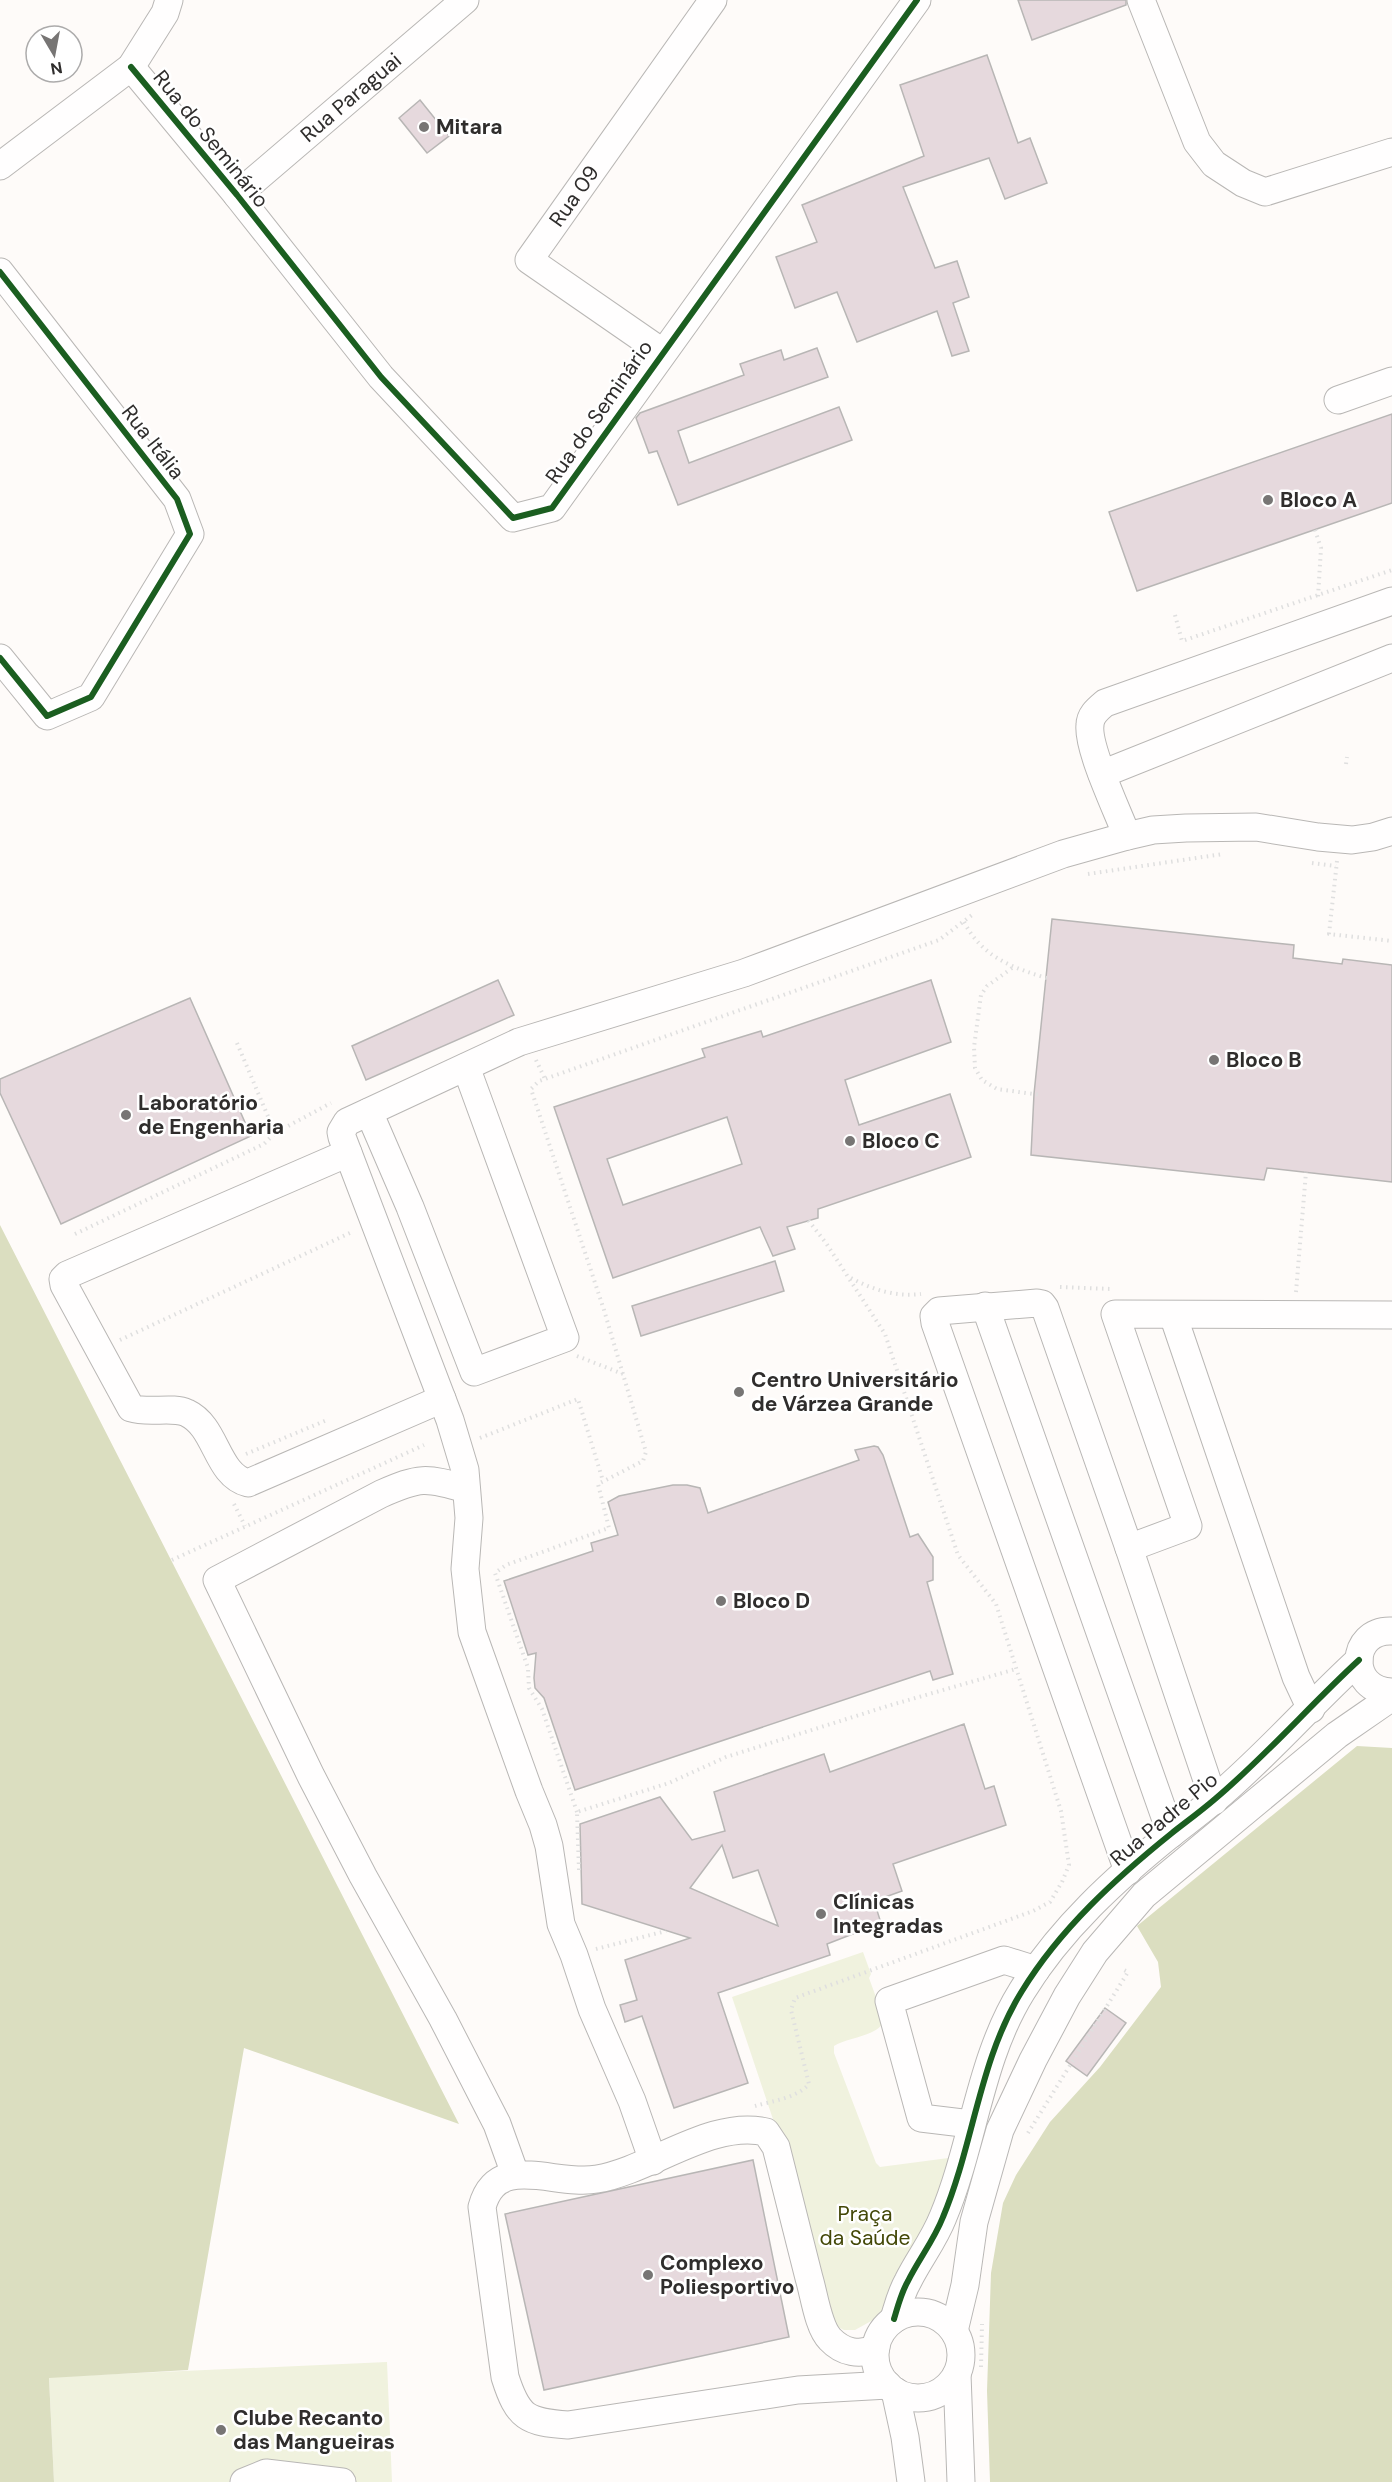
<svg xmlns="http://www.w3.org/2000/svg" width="1392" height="2482" font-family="'DM Sans',sans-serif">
<rect width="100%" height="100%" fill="#fefbf9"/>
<!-- green -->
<g fill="#f0f2de">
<path d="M863 1952 871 1974 869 1978 884 2019C882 2036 847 2037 834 2046V2053L876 2163 880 2167 956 2157 935 2220 882 2315 855 2330H844L832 2324 786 2158 732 1997Z"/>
<path d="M387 2362 392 2482H54L49 2377Z"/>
</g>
<!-- forest -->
<g fill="#dbdec0">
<path d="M0 1225 459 2124 244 2048 188 2370 49 2378 54 2482H0Z"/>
<path d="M1357 1746 1392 1748V2482H990L987 2391 991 2273 1003 2203 1016 2175 1050 2122 1100 2067 1161 1987 1158 1962 1137 1926Z"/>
</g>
<!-- building -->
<g fill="#e6d9dd" stroke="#b8b6b5" stroke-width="1.5" fill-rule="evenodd">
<path d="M1018 0H1126V5L1032 40Z"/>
<path d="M987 55 1018 143 1030 138 1047 183 1005 199 989 158 903 187 935 268 957 261 969 297 953 303 969 351 952 356 937 311 857 342 837 292 795 308 776 257 817 242 802 205 924 156 900 85Z"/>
<path d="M420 100 449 136 427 153 399 118Z"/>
<path d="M817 348 828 377 678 431 689 463 839 407 852 440 678 505 657 451 649 453 636 418 640 413 744 375 740 364 781 350 784 360Z"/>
<path d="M1392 414V503L1137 591 1109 512Z"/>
<path d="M1052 919 1294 945 1293 958 1342 964 1343 959 1392 965V1182L1267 1168 1264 1180 1031 1155 1034 1094Z"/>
<path d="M498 980 514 1015 366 1080 352 1046Z"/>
<path d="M931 980 951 1042 845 1080 859 1125 950 1094 971 1157 818 1209V1218L787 1227 795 1249 773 1256 760 1227 613 1278 554 1107 705 1057 702 1049 761 1031 763 1037ZM727 1117 742 1164 623 1205 607 1159Z"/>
<path d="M190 998 251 1136 61 1224 0 1093V1079Z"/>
<path d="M775 1261 784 1291 641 1336 632 1306Z"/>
<path d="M874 1446 878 1447 883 1455 910 1537 918 1534 933 1557V1580L927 1582 953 1674 933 1680 930 1671 575 1790 544 1698 535 1688 534 1678 536 1653 528 1655 504 1581 593 1551 591 1543 618 1535 608 1502 619 1496 673 1485H687L700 1488 708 1513 859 1460 855 1450Z"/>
<path d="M964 1724 985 1789 994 1786 1006 1825 893 1864 902 1891 874 1901 881 1923 827 1944 830 1955 718 1993 748 2083 674 2108 642 2016 625 2022 620 2005 637 2000 625 1960 690 1938 582 1904 580 1824 660 1797 692 1840 725 1831 714 1792 824 1754 830 1772ZM722 1845 733 1878 758 1870 778 1926 690 1888Z"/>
<path d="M1105 2008 1126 2023 1087 2076 1066 2061Z"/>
<path d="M753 2160 789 2337 544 2390 505 2214Z"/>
</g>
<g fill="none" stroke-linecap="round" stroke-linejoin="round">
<defs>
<g id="minor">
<path d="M1141 0 1197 142 1214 164 1243 183 1265 192 1392 152"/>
<path d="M131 67 237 195 381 377 513 518 552 508 917 0"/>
<path d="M0 166 131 67 165 13 169 0"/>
<path id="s1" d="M237 195 465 0"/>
<path d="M0 272 177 499 190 534 91 697 47 716 0 658"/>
<path id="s2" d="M662 352 529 260 713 0"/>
<path d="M1338 400 1392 381"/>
<path d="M1102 774 1392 658"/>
<path d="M1127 836C1118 812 1087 748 1090 725 1090 715 1098 709 1105 703L1392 601"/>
<path d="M369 1112 410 1207 474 1372 565 1338 466 1067"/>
<path d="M348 1153 67 1275 63 1279 64 1285 131 1408C150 1414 171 1406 187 1413 217 1427 216 1475 248 1483L442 1399"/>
<path d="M985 1306 1171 1834"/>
<path d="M1173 1315 1296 1677 1311 1709"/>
<path d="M466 1489C425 1477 420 1477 381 1494L217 1580 311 1776 363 1876 443 2019 497 2124 515 2174"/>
<path d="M1129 1548 1188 1526 1115 1314 1392 1315"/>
<path d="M1392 1631C1349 1629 1347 1691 1392 1692"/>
<path d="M1128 1871 935 1323 934 1316 939 1311 1037 1303 1042 1304 1045 1308 1129 1548 1214 1801"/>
<path d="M971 2124 921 2118 889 2001 1004 1960 1036 1970"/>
<path d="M653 2161 632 2101 592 2009 574 1955 561 1924 549 1846 543 1825 529 1791 472 1632 465 1569 469 1518 465 1470 450 1420 342 1137 341 1132 347 1122 519 1042 744 973 1063 854 1127 836 1153 830 1186 828 1256 827 1318 837 1352 840 1373 837 1392 831"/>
<circle cx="918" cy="2355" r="43"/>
<path d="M894 2319C898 2306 901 2293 908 2281 919 2259 934 2240 943 2217 974 2143 979 2060 1022 1991 1060 1929 1116 1878 1172 1833 1186 1822 1201 1811 1215 1799 1266 1756 1310 1705 1359 1660"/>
<path d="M954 2331 965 2285 974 2222 1000 2130 1033 2060 1067 1996 1095 1952 1144 1895 1337 1735 1392 1697"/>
<path d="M876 2347C861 2357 842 2352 830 2339 818 2327 814 2294 809 2278 798 2234 787 2191 776 2147L766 2132C711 2119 651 2170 597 2179 556 2187 497 2151 482 2207L505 2377C518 2418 527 2422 568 2425L798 2390 888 2385"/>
<path d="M957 2374 961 2482"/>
<path d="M895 2391 905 2437 911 2482"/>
<path d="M244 2482 266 2473 342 2482"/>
</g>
</defs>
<!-- minor casing -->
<use href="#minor" stroke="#b9b7b5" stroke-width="29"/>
<!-- path -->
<g stroke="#dfdfdf" stroke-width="4" stroke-dasharray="1.5 4.5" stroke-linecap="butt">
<path d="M1315 530 1321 548 1318 597"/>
<path d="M1175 615 1182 641 1392 570"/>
<path d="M1346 764 1347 757"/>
<path d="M1337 861 1329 934 1392 941"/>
<path d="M1312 863 1336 866"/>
<path d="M1088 874 1223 854"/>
<path d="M964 922C983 958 1013 968 1050 979"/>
<path d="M1012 968 987 986 981 995 974 1047 975 1068 982 1080 997 1089 1041 1095"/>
<path d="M237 1043 275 1133"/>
<path d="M536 1060 545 1079"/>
<path d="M75 1234 264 1144 275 1133 331 1103"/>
<path d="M851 1278C873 1290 896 1297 921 1294"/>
<path d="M1060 1287 1112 1289"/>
<path d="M1296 1292 1306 1172"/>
<path d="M120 1340 352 1232"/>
<path d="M577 1356 623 1374"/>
<path d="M480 1438 578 1399 603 1481"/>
<path d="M246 1454 327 1420"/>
<path d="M234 1504 245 1526"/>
<path d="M172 1560 424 1445"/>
<path d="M577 1812 542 1709 529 1688 528 1668 495 1573 506 1565 609 1528 598 1484 643 1461 646 1452 604 1310 531 1089 539 1081 939 940 972 915"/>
<path d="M579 1870 577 1812 669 1783 726 1757 891 1705 1016 1669"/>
<path d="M596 1949 666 1931"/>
<path d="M755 2106C772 2101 797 2098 809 2084L791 2010 795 1998 1033 1911 1050 1902 1062 1882 1069 1865 1061 1811 996 1604 958 1555 885 1334 826 1243 808 1220"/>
<path d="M1028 2133 1128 1972 1124 1970"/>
<path d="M981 2367 982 2324"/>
</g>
<!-- minor -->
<use href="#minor" stroke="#fffefe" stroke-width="27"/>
<defs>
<g id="cycleway">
<path d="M131 67 237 195 381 377 513 518 552 508 917 0"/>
<path d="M0 272 177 499 190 534 91 697 47 716 0 658"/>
<path d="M894 2319C898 2306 901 2293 908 2281 919 2259 934 2240 943 2217 974 2143 979 2060 1022 1991 1060 1929 1116 1878 1172 1833 1186 1822 1201 1811 1215 1799 1266 1756 1310 1705 1359 1660"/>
</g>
</defs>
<!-- cycleway casing -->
<use href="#cycleway" stroke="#fff" stroke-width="10"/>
<!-- cycleway -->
<use href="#cycleway" stroke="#1b5e20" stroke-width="6"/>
</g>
<!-- markers -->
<g fill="#777574" stroke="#fff" stroke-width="2">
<circle cx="424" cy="127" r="6"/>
<circle cx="1268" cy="500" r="6"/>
<circle cx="1214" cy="1060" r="6"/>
<circle cx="126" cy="1115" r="6"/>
<circle cx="850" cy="1141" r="6"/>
<circle cx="739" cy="1392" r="6"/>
<circle cx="721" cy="1601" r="6"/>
<circle cx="821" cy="1914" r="6"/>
<circle cx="648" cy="2275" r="6"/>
<circle cx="221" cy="2430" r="6"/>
</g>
<g text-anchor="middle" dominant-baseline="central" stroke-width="5" stroke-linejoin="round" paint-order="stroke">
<!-- street labels -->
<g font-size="21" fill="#2f2d2c" stroke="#fff">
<text stroke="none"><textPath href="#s1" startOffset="150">Rua Paraguai</textPath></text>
<text transform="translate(211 139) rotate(51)">Rua do Seminário</text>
<text stroke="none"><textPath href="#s2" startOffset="240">Rua 09</textPath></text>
<text transform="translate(599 412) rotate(-55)">Rua do Seminário</text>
<text transform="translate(153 442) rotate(52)">Rua Itália</text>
<text transform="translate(1164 1819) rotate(-40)">Rua Padre Pio</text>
</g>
<!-- poi labels -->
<g font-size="21" font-weight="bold" fill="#2f2d2c" stroke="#fff" text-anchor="start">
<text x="436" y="127">Mitara</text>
<text x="1280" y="500">Bloco A</text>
<text x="1226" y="1060">Bloco B</text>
<text x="138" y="1103">Laboratório<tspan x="138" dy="24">de Engenharia</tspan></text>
<text x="862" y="1141">Bloco C</text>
<text x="751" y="1380">Centro Universitário<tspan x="751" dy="24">de Várzea Grande</tspan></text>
<text x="733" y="1601">Bloco D</text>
<text x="833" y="1902">Clínicas<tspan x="833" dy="24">Integradas</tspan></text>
<text x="660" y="2263">Complexo<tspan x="660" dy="24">Poliesportivo</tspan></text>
<text x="233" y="2418">Clube Recanto<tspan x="233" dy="24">das Mangueiras</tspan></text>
</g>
<!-- park labels -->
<g font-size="21" fill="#434807" stroke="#fff">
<text x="865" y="2214">Praça<tspan x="865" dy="24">da Saúde</tspan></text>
</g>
</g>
<!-- north arrow -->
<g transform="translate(54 54) rotate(170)"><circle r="28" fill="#ffffff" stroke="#acabab" stroke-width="1.5"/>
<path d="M0-4.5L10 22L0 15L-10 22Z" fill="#777574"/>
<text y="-9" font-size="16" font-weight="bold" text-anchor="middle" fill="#2f2d2c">N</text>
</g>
</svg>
